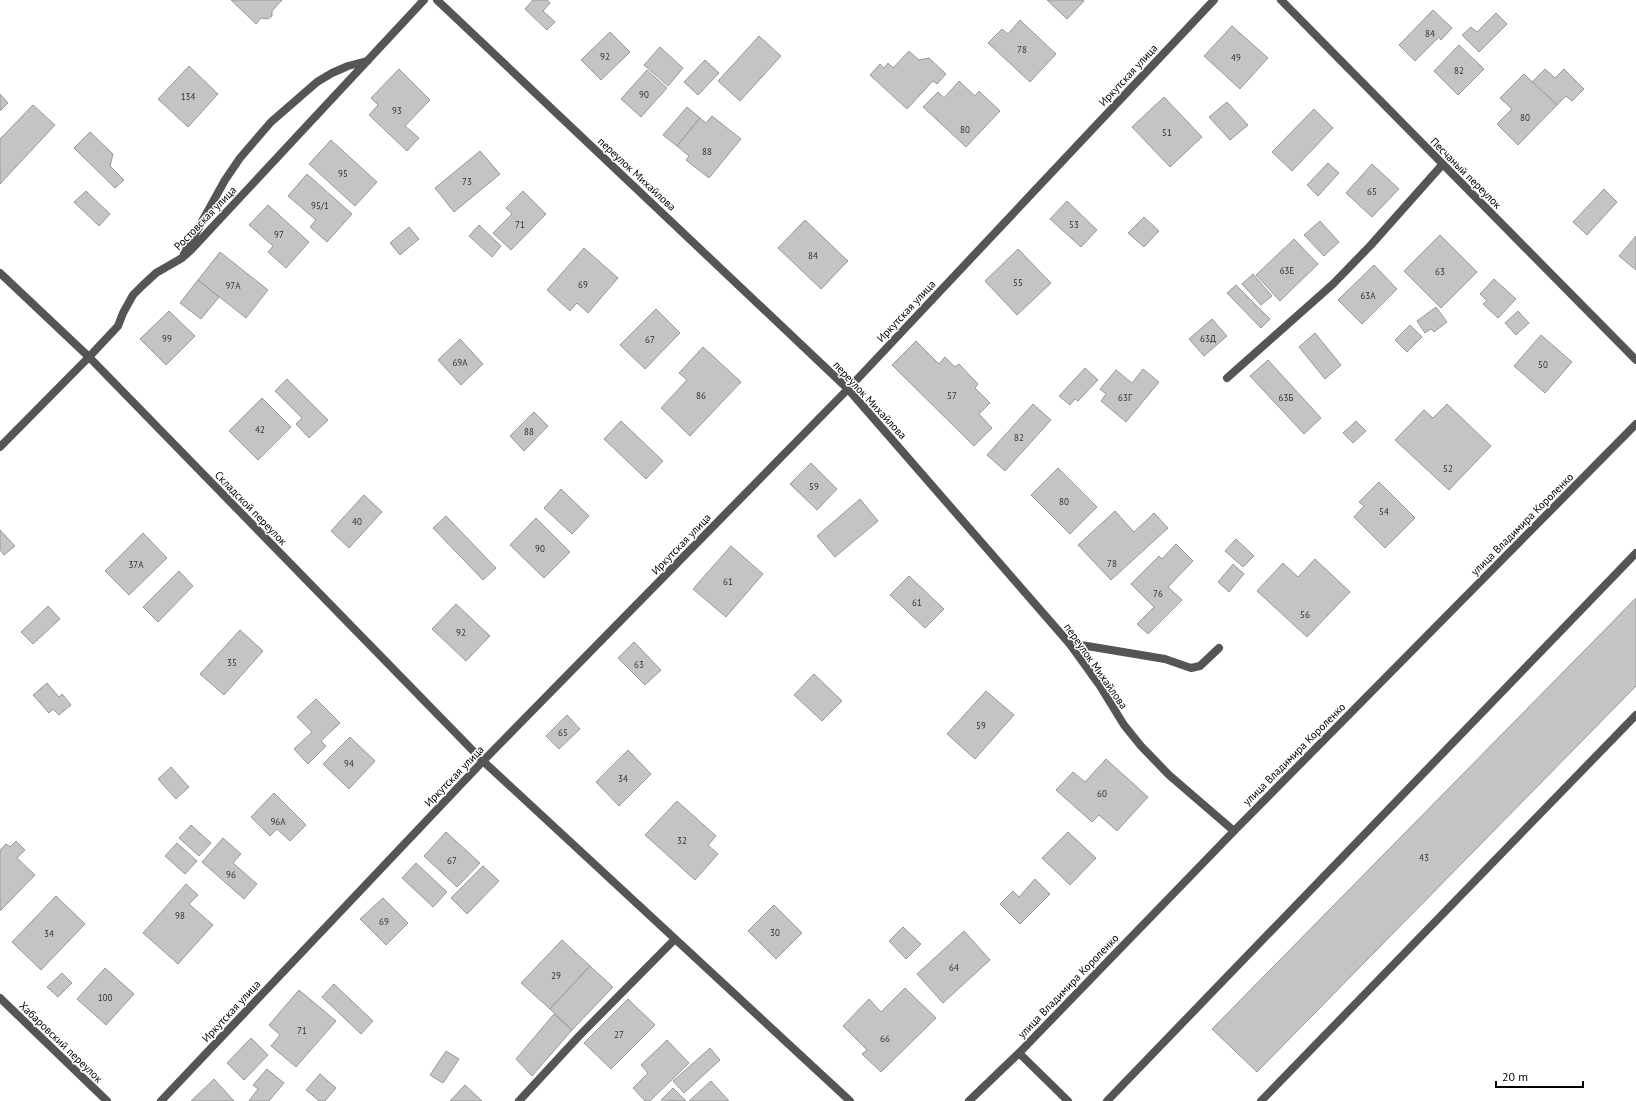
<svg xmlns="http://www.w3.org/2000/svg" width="1636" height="1101" font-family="'PT Sans',sans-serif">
<rect width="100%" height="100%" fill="#fff"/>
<!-- building -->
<g fill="#c4c4c4" stroke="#999">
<path d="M231 0H282L272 11V16L268 19 261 18 256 24Z"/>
<path d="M533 0H547L550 3 543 11 555 22 547 30 525 9Z"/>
<path d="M1047 0H1082L1084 1 1067 19Z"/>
<path d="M1433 10 1452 28 1441 40 1439 37 1415 61 1399 45Z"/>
<path d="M1496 13 1507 24 1479 52 1462 35 1471 27 1477 32Z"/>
<path d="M1020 20 1056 54 1030 82 988 43 1002 29 1008 34Z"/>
<path d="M1232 26 1268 58 1240 89 1204 56Z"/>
<path d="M610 32 630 52 601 80 581 60Z"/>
<path d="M759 36 781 56 740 101 718 81Z"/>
<path d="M1459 45 1484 69 1458 95 1434 71Z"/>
<path d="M660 47 683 68 668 86 644 65Z"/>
<path d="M909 51 919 60 929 58 946 74 937 84 933 81 907 109 870 75 880 64 884 68 888 63 893 68Z"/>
<path d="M705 60 719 73 698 95 684 82Z"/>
<path d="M189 66 218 94 188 127 158 99Z"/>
<path d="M399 69 430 100 405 126 419 138 407 151 369 115 378 105 371 98Z"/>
<path d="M1545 69 1555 78 1564 69 1584 89 1572 101 1566 96 1557 105 1532 82Z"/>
<path d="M647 70 667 88 641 117 621 99Z"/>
<path d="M1524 74 1557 105 1518 145 1497 124 1512 109 1500 98Z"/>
<path d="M959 81 975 96 979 91 1000 111 966 147 923 107 938 92 944 98Z"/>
<path d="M0 94 8 103 0 111Z"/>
<path d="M1164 97 1202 137 1170 167 1132 127Z"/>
<path d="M1227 102 1248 125 1230 140 1209 117Z"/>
<path d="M33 105 55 125 0 184V139Z"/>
<path d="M687 107 700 118 677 146 663 135Z"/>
<path d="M1314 109 1333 128 1292 171 1272 152Z"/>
<path d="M712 116 741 139 709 178 686 160 689 156 677 146 700 118 706 123Z"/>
<path d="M90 132 113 154 110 166 124 180 115 188 74 148Z"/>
<path d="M331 140 377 182 355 206 309 164Z"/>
<path d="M480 151 500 174 454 212 435 188Z"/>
<path d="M1328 163 1339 173 1318 196 1307 185Z"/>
<path d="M1372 164 1399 189 1372 217 1346 193Z"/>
<path d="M307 174 352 214 327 242 310 227 316 220 288 196Z"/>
<path d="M1604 189 1617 202 1587 235 1573 222Z"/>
<path d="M86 191 110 214 99 226 74 202Z"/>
<path d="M523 191 546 214 511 250 493 233 512 214 506 208Z"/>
<path d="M1067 201 1097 230 1081 247 1050 219Z"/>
<path d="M268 205 309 242 286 268 268 252 273 246 249 225Z"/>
<path d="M1144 217 1159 231 1144 247 1128 233Z"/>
<path d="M805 220 848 261 821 289 778 248Z"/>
<path d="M1320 221 1339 242 1324 256 1304 235Z"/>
<path d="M479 225 501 246 492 257 469 236Z"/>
<path d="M409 227 419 239 400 255 390 243Z"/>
<path d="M1440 235 1477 272 1441 308 1404 271Z"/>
<path d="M1636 236V270L1619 256Z"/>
<path d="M1294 239 1318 264 1280 301 1256 275Z"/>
<path d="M584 248 618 278 588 313 577 303 570 311 547 290Z"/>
<path d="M1018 249 1051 283 1017 315 985 281Z"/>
<path d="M220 252 268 290 246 318 198 280Z"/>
<path d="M1374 265 1397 289 1362 324 1338 300Z"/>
<path d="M1253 274 1272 296 1261 305 1242 284Z"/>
<path d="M1494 279 1516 299 1498 318 1483 304 1487 301 1480 294Z"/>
<path d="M198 280 219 297 201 319 180 303Z"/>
<path d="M1236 285 1270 319 1261 328 1227 293Z"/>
<path d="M1436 307 1447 322 1434 332 1431 329 1425 333 1417 321Z"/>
<path d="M656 309 680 333 645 369 620 345Z"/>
<path d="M169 311 195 336 166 365 140 339Z"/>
<path d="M1518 311 1529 323 1516 335 1505 323Z"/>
<path d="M1212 319 1227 336 1204 356 1189 339Z"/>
<path d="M1410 325 1422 337 1407 352 1395 340Z"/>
<path d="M1315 333 1341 365 1325 379 1299 347Z"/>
<path d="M1541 335 1572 362 1545 393 1514 366Z"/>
<path d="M460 339 483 364 461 385 438 360Z"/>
<path d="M916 341 939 364 945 357 955 367 959 364 978 384 975 388 990 403 979 414 992 428 974 446 892 365Z"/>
<path d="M703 347 741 382 690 436 661 408 687 380 679 373Z"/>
<path d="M1268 360 1321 418 1304 434 1250 376Z"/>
<path d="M1085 368 1098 380 1078 401 1075 399 1070 405 1059 396Z"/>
<path d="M1143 369 1159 382 1126 422 1101 401 1106 394 1100 389 1116 370 1132 383Z"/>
<path d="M287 379 328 420 309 438 296 424 302 418 275 391Z"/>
<path d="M262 398 291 427 258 460 229 431Z"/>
<path d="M1033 404 1051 420 1005 471 987 455Z"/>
<path d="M1447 404 1491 446 1449 490 1395 440 1424 410 1433 418Z"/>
<path d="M534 412 548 426 524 451 510 436Z"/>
<path d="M621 421 663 461 646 479 604 439Z"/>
<path d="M1356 421 1366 431 1353 443 1343 433Z"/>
<path d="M811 463 837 489 817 510 790 484Z"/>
<path d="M1058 468 1097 507 1070 534 1031 495Z"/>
<path d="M1379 482 1415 518 1385 548 1354 517 1364 506 1359 502Z"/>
<path d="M561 489 589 516 572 534 544 508Z"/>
<path d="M364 495 382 512 349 548 331 531Z"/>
<path d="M860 499 878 521 835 557 817 536Z"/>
<path d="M1115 511 1134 532 1154 513 1168 528 1111 580 1078 545Z"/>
<path d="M446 516 496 568 483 580 433 528Z"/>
<path d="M536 518 570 552 544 578 510 545Z"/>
<path d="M0 530 15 546 4 555 0 550Z"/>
<path d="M143 533 167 558 129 595 105 571Z"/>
<path d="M1236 539 1254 556 1243 567 1225 551Z"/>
<path d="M1176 544 1193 561 1168 587 1182 600 1148 634 1137 624 1154 607 1131 584 1159 556 1162 559Z"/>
<path d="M731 546 763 574 726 617 693 589Z"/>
<path d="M1315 559 1350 592 1307 637 1257 591 1283 563 1298 577Z"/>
<path d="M1233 564 1244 574 1229 592 1218 582Z"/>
<path d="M179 571 193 586 158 622 143 607Z"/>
<path d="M909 576 944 609 925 628 890 595Z"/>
<path d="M1636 598V686L1257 1072 1212 1029Z"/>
<path d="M456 604 490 636 466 661 432 629Z"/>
<path d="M48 606 60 619 33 644 21 632Z"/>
<path d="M240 630 263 651 224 695 200 674Z"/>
<path d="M634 642 661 670 645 685 618 658Z"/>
<path d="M814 674 842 701 822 721 794 695Z"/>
<path d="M47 683 59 697 62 694 71 705 59 715 53 709 49 713 33 695Z"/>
<path d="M986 691 1014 715 975 759 947 734Z"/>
<path d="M316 699 340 723 321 741 326 746 308 764 294 749 312 732 297 717Z"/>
<path d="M567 715 580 729 559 749 546 736Z"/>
<path d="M350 737 375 761 349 789 323 764Z"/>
<path d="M628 750 651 774 619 806 596 782Z"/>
<path d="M1106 759 1148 797 1117 831 1099 815 1092 822 1056 790 1073 772 1085 782Z"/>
<path d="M171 767 189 787 176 799 158 779Z"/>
<path d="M274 793 306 825 290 841 277 829 270 836 251 817Z"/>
<path d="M677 801 716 836 708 845 718 854 695 880 645 835Z"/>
<path d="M191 825 211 843 199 856 179 838Z"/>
<path d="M446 832 480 863 457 887 424 856Z"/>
<path d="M1068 832 1096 858 1070 885 1042 858Z"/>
<path d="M223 838 241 854 233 863 257 884 244 899 202 862Z"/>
<path d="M16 841 25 850 17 858 35 875 0 911V850L6 844 10 847Z"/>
<path d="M177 843 197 861 185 874 165 856Z"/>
<path d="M416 863 447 892 433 907 402 878Z"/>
<path d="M483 866 499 881 467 914 451 898Z"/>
<path d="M1035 879 1050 894 1020 924 1000 904 1013 891 1019 897Z"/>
<path d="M186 884 198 895 189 904 213 925 178 964 143 933Z"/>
<path d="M56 896 85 924 41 970 12 942Z"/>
<path d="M383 898 408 923 386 945 360 919Z"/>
<path d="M774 905 802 933 776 959 748 931Z"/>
<path d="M903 927 921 944 906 959 889 941Z"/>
<path d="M964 931 990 960 943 1003 917 974Z"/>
<path d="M562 940 590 966 550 1009 521 983Z"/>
<path d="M590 966 613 987 572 1030 550 1009Z"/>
<path d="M105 968 134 994 106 1025 77 999Z"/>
<path d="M62 973 72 983 58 997 47 987Z"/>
<path d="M334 984 373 1021 361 1034 322 997Z"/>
<path d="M905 988 936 1018 881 1072 862 1054 867 1050 843 1026 869 999 881 1012Z"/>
<path d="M299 990 336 1021 296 1067 271 1046 280 1035 269 1025Z"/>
<path d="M628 999 655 1025 611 1069 584 1043Z"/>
<path d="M554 1014 572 1030 532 1076 516 1059Z"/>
<path d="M251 1038 268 1055 244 1080 227 1063Z"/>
<path d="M667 1040 689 1063 650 1101H645L633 1088 648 1073 641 1065Z"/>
<path d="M710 1048 720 1060 684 1093 673 1081Z"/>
<path d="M446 1051 459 1059 443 1083 430 1075Z"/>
<path d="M267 1069 284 1083 269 1101H249L258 1089 253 1085Z"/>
<path d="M320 1074 336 1088 325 1101H319L306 1090Z"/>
<path d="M214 1079 234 1101H191Z"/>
<path d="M711 1081 729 1101H689Z"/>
<path d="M465 1085 482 1101H450Z"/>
<path d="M673 1088 686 1101 661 1100Z"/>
</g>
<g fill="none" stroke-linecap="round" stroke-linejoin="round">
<!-- service -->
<g stroke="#555" stroke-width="8">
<path d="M437 0 848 389 1069 643 1100 686 1124 725 1141 746 1169 775 1234 831"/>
<path d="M1281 0 1636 360"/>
<path d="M184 254 225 180 240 158 271 122 317 82 332 73 348 66 367 61"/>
<path d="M1227 378 1333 284 1370 246 1442 165"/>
<path d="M0 447 89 357 118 326 123 313 133 295 142 286 156 273 182 258 191 250 424 0"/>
<path d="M1069 643 1165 659 1191 668 1200 666 1219 648"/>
<path d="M0 998 107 1101"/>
<path d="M1019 1053 1068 1101"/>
<path d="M519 1101 579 1036 675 939"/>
<path d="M1107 1101 1636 553"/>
<path d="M1261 1101 1636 715"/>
</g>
<!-- tertiary -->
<g stroke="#555" stroke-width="8">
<path d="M0 273 89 357 483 761 850 1101"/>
<path d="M161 1101 483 761 848 389 1214 0"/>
<path d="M969 1101 1019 1053 1234 831 1636 424"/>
</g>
</g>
<g text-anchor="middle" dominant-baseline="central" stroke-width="3" stroke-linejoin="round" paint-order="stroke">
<!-- number labels -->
<g font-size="9" fill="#313131">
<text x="1430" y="33">84</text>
<text x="1022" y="49">78</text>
<text x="605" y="56">92</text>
<text x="1236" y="57">49</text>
<text x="1459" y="70">82</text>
<text x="644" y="94">90</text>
<text x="188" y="96">134</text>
<text x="397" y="110">93</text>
<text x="1525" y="117">80</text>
<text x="965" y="129">80</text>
<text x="1167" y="132">51</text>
<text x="707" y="151">88</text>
<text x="343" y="173">95</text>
<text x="467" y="181">73</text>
<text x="1372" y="191">65</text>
<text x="320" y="205">95/1</text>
<text x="520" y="224">71</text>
<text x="1074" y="224">53</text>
<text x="279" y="234">97</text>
<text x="813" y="255">84</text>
<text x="1287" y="270">63Е</text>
<text x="1440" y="271">63</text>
<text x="1018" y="282">55</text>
<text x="583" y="284">69</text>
<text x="233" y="285">97А</text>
<text x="1368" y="295">63А</text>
<text x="167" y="338">99</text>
<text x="1208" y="338">63Д</text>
<text x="650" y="339">67</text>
<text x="460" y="362">69А</text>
<text x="1543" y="364">50</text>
<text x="701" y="395">86</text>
<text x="952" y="395">57</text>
<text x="1125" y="397">63Г</text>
<text x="1286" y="397">63Б</text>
<text x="260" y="429">42</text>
<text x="529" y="431">88</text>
<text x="1019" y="437">82</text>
<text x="1448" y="468">52</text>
<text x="814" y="486">59</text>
<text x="1064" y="501">80</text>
<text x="1384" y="511">54</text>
<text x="357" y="521">40</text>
<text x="540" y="548">90</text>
<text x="1112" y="563">78</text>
<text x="136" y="564">37А</text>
<text x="728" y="581">61</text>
<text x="1158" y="593">76</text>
<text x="917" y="602">61</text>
<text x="1305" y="614">56</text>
<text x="461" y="632">92</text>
<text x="232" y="662">35</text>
<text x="639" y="664">63</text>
<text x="981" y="725">59</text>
<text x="563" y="732">65</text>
<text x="349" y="763">94</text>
<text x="623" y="778">34</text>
<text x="1102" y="793">60</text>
<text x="278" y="821">96А</text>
<text x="682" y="840">32</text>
<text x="1424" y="857">43</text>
<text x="452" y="860">67</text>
<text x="231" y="874">96</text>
<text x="180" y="915">98</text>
<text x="384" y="921">69</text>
<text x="775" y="932">30</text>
<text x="49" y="933">34</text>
<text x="954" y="967">64</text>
<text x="556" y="975">29</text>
<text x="105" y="997">100</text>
<text x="302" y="1030">71</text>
<text x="619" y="1034">27</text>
<text x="885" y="1038">66</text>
</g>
<!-- street labels -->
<g font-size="11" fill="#000" stroke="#fff">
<text transform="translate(1128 75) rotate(-47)">Иркутская улица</text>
<text transform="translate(1466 173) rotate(45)">Песчаный переулок</text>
<text transform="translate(637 174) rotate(43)">переулок Михайлова</text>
<text transform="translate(205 218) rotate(-46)">Ростовская улица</text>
<text transform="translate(906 311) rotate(-47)">Иркутская улица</text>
<text transform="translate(870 400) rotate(47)">переулок Михайлова</text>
<text transform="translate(251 508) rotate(46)">Складской переулок</text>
<text transform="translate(1522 524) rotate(-45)">улица Владимира Короленко</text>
<text transform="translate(681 544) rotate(-46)">Иркутская улица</text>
<text transform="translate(1096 666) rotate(55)">переулок Михайлова</text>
<text transform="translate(1294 754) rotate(-45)">улица Владимира Короленко</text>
<text transform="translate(454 776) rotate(-46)">Иркутская улица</text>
<text transform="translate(1068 986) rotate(-46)">улица Владимира Короленко</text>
<text transform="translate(231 1011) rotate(-47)">Иркутская улица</text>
<text transform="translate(61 1042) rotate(44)">Хабаровский переулок</text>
</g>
</g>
<!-- scale -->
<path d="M1496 1081v6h87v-6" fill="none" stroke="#000000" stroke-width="2"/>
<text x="1502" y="1081" font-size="12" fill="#000000" stroke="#ffffff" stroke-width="3" paint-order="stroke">20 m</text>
</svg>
